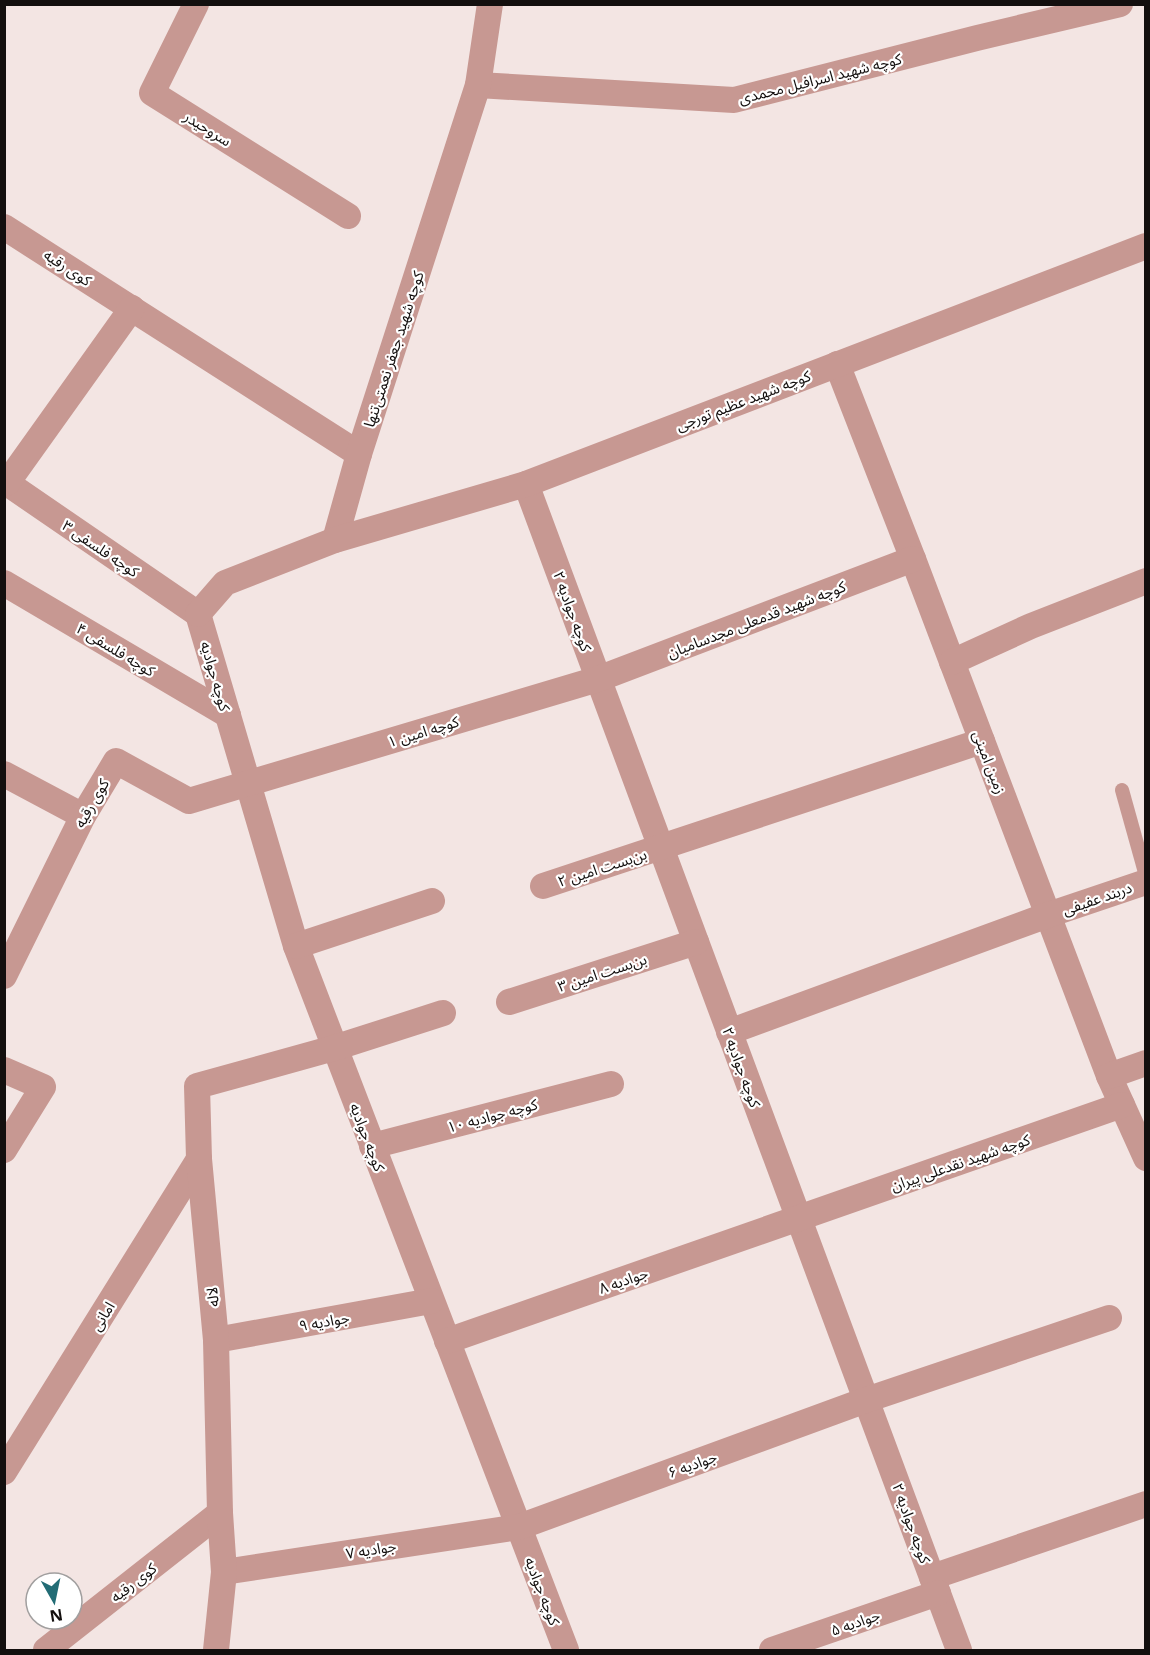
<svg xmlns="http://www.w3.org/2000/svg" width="1150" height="1655" font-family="'Open Sans','Noto Sans Arabic',sans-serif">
<rect width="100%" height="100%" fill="#f3e5e3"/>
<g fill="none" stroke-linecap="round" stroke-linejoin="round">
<!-- lane -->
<path stroke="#c79892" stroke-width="14" d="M1122 790 1146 876"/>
<!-- street -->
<g stroke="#c79892" stroke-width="26">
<path d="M196 4 152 93 348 216"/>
<path d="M478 85 734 100 977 38 1120 4"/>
<path d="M4 227 359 454"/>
<path d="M837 364 913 559 1109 1076 1146 1158"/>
<path d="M4 481 198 614"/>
<path d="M7 483 132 308"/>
<path d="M526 484 959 1650"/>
<path d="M335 540 359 454 478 85 490 4"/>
<path d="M4 583 228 715"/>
<path d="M198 614 296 946 566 1650"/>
<path d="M198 614 225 583 335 540 526 484 1146 246"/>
<path d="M952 662 1031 626 1146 581"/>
<path d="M4 774 83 816"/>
<path d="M543 886 982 741"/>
<path d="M296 946 432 901"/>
<path d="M4 976 83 816 116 761 189 801 598 679 913 559"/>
<path d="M509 1002 696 942"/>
<path d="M729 1032 1048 915 1146 882"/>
<path d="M4 1070 43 1087 4 1150"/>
<path d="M1109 1076 1146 1063"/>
<path d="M372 1146 611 1084"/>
<path d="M216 1340 431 1301"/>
<path d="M447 1341 1122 1105"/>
<path d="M4 1472 199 1159"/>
<path d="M224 1572 519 1527 866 1400 1109 1318"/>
<path d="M932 1577 1146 1504"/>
<path d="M46 1650 220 1513"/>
<path d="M216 1650 224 1572 220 1513 216 1340 199 1159 197 1086 334 1048 443 1013"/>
<path d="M772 1650 938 1593"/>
</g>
</g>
<g text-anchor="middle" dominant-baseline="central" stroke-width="4.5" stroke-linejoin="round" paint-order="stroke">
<!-- street labels -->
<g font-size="15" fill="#130f0e" stroke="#fff">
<text transform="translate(820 78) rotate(-14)">کوچه شهید اسرافیل محمدی</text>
<text transform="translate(208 128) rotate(32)">سروحیدر</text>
<text transform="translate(68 267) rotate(33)">کوی رقیه</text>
<text transform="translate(393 349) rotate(-72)">کوچه شهید جعفر نعمتی‌تنها</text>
<text transform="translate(743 400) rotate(-21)">کوچه شهید عظیم تورجی</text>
<text transform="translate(101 548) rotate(34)">کوچه فلسفی ۳</text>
<text transform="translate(573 611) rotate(70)">کوچه جوادیه ۲</text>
<text transform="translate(756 619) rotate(-21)">کوچه شهید قدمعلی مجدسامیان</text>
<text transform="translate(116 649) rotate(31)">کوچه فلسفی ۴</text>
<text transform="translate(216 676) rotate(74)">کوچه جوادیه</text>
<text transform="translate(423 731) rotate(-17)">کوچه امین ۱</text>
<text transform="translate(990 762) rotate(69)">زمین امینی</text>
<text transform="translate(91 803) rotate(-60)">کوی رقیه</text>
<text transform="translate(602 867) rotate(-18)">بن‌بست امین ۲</text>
<text transform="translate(1097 898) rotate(-19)">دربند عفیفی</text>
<text transform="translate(602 972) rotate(-18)">بن‌بست امین ۳</text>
<text transform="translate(742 1067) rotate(70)">کوچه جوادیه ۲</text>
<text transform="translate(492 1115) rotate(-15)">کوچه جوادیه ۱۰</text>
<text transform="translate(368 1137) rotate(69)">کوچه جوادیه</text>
<text transform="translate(960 1162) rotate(-19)">کوچه شهید نقدعلی پیران</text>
<text transform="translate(623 1280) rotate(-19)">جوادیه ۸</text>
<text transform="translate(212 1297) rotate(-96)">لاله</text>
<text transform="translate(102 1316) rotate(-58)">امانی</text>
<text transform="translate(324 1321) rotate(-10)">جوادیه ۹</text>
<text transform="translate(692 1464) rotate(-20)">جوادیه ۶</text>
<text transform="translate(912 1523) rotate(70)">کوچه جوادیه ۲</text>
<text transform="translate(371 1549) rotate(-9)">جوادیه ۷</text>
<text transform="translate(133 1582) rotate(-38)">کوی رقیه</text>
<text transform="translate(543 1591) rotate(69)">کوچه جوادیه</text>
<text transform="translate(855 1622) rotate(-19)">جوادیه ۵</text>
</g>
</g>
<!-- border -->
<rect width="1150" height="1655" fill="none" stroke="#130f0e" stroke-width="12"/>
<!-- north arrow -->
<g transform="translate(54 1601) rotate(171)"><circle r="28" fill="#ffffff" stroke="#a19f9f" stroke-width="1.5"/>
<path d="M0-4.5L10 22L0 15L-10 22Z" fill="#226c75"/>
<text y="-9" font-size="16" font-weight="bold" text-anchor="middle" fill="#130f0e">N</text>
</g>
</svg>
